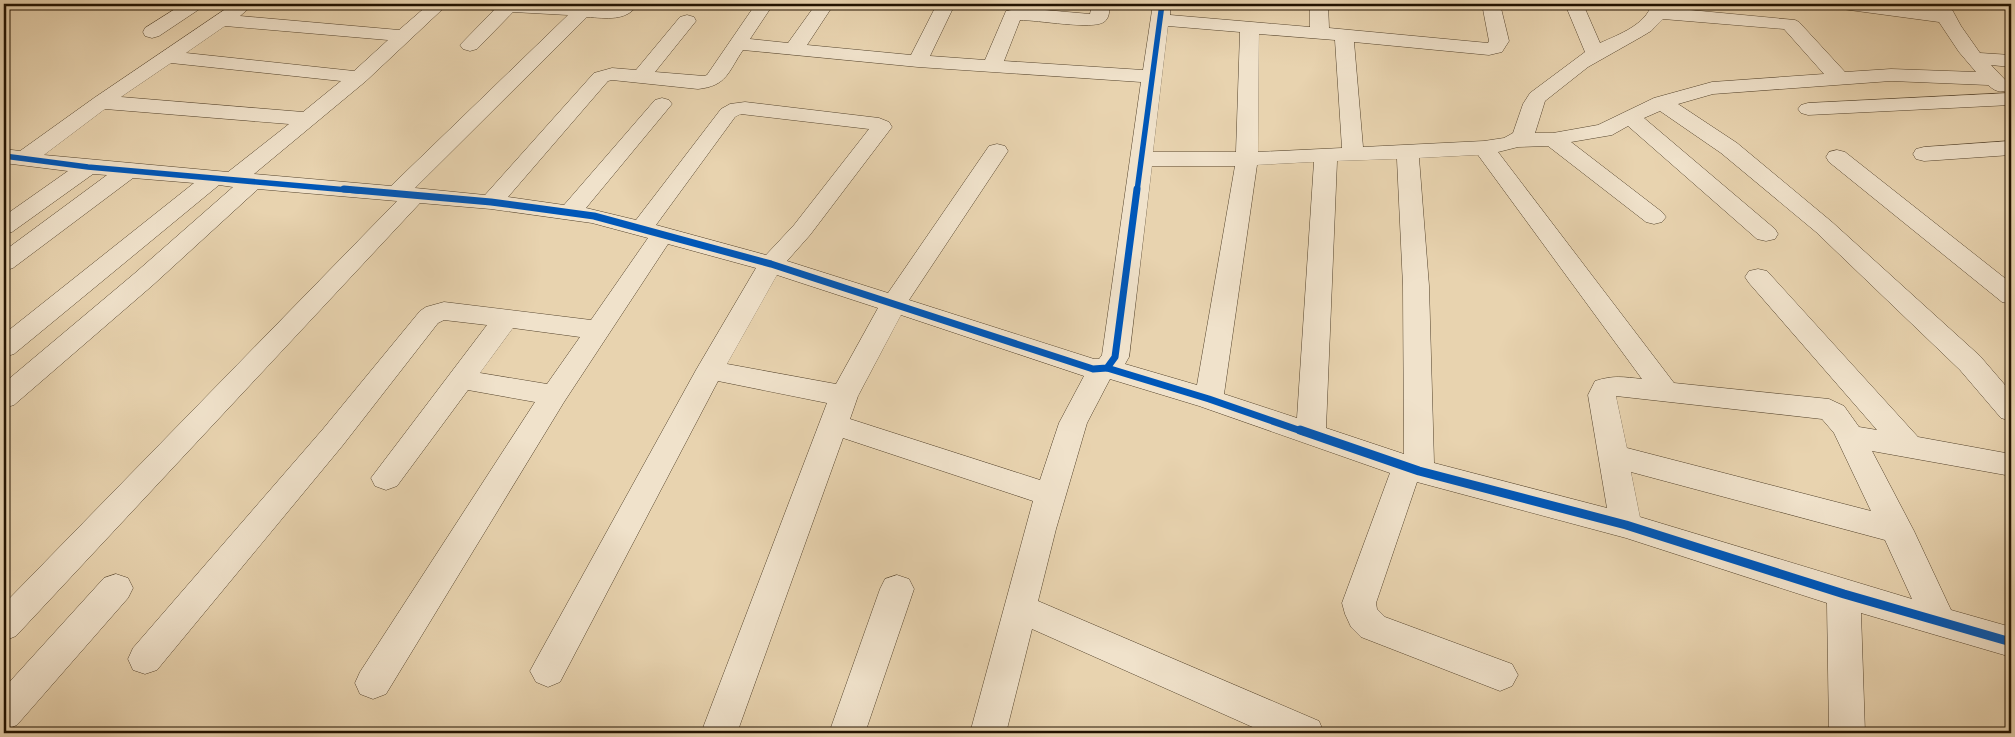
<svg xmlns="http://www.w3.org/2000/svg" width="2015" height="737" font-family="'Sorts Mill Goudy',serif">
<rect width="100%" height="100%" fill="#e8d3af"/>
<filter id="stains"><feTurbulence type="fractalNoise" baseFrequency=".004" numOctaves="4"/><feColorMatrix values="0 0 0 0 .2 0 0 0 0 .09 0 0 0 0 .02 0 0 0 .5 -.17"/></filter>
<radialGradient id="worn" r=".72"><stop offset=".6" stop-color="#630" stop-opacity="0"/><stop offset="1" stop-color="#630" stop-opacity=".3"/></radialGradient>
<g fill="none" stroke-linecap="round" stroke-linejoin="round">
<defs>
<g id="street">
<path d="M183 4H204L201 8 159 36 152 38 145 36 143 32 145 28Z"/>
<path d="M233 4H254L240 16 399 30 429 4H448L366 81 254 174 391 186 568 15 513 12 477 49 470 51 463 49 460 45 494 10 478 8 475 4H557L610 7 618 4H638C627 22 606 18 587 17L415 188 485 195 594 73 612 68 636 70 680 17 687 15 694 17 696 21 655 72 704 76 707 75 755 5H767L770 9 750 39 788 43 816 4H834L807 45 911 55 937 4H955L930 56 985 60 1006 11 1022 8 1090 14 1092 4H1110C1109 10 1110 18 1104 22 1093 30 1037 20 1020 20L1004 61 1143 70 1153 4H1171L1170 15 1310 27V4H1328L1329 28 1488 43 1489 41 1482 4H1500L1509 41 1502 52 1489 55 1354 42 1363 147 1484 141 1504 138 1513 133 1523 104 1530 93 1585 52 1565 4H1583L1600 43C1620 34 1645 25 1652 4H1670L1669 8 1795 20 1799 22 1845 72 1891 69 1976 72 1959 52 1939 22 1842 9 1836 8 1833 4H1884L1934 10 1931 4H1949L1961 26 1980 53 2011 55V67L1991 65 2011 86 2008 90C1999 93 1995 91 1988 85L1891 81 1713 94 1678 104 1737 143 1832 222 1980 356 2011 392V421L2001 418 1960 370 1816 232 1721 153 1660 111 1644 118 1775 229 1778 234 1775 239 1766 241 1757 239 1628 126 1612 135 1571 142 1662 212 1666 217 1662 222 1654 224 1646 222 1548 146 1518 147 1498 152 1674 383 1829 399 1844 406 1859 427 1877 430 1749 283 1745 277 1749 271 1758 269 1767 271 1918 437 2011 454V476L1872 451 1914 531 1951 610 2011 627V657L1861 613 1865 733H1829L1827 603 1626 538 1417 482 1376 603 1377 609 1385 617 1512 664 1518 675 1512 686 1500 691 1361 637 1351 627 1345 614 1342 603 1390 473 1199 406 1110 379 1087 423 1056 529 1038 601 1319 721 1324 733H1266L1032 629 1006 733H970L1033 501 843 438 737 733H701L827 403 718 381 560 682 548 687 536 682 530 671 536 660 696 370 756 268 668 244 564 402 386 694 373 699 360 694 355 683 360 672 535 402 468 390 397 486 386 490 375 486 371 478 487 325 444 320 438 323 343 445 157 670 145 674 133 670 128 659 133 648 323 429 420 311 426 307 444 302 591 320 648 238 592 223 491 209 420 203 16 636 4 641V604L397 201 258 189 153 285 14 405 4 408V383L135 273 233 187 219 185 14 354 4 357V334L194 183 133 178 13 268 4 271V251L107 175 93 174 12 232 4 234V216L68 171 4 163V149L20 151 94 98ZM1663 19 1784 29 1824 74 1712 82 1654 98 1598 125 1553 133H1535L1545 101 1588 67 1641 37 1651 31ZM225 26 388 40 354 71 186 53ZM1168 26 1240 32 1236 152H1153ZM1259 34 1335 40 1342 148 1258 152ZM743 50 918 67 1141 82 1102 355 1099 359H1094L909 300 1008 151 1005 146 997 144 989 146 888 293 787 261 810 235 892 127 889 122 879 118 745 102 730 104 721 109 636 220 586 208 672 104 669 100 662 98 655 100 564 205 508 197 608 81 612 80 698 89C727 86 728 72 743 50ZM171 63 341 81 303 112 121 97ZM105 109 289 124 228 172 44 155ZM741 114 869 129 794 225 766 255 656 225 735 117ZM1478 155 1642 379C1623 377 1614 375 1595 381L1588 395 1607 508 1434 463 1429 286 1419 158ZM1397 159 1403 286 1404 454 1326 428 1337 161ZM1314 162 1297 418 1224 394 1257 165ZM1152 166H1235L1197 385 1125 364 1129 357ZM777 275 878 308 836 384 727 364ZM901 315 1084 376 1059 423 1040 480 850 419 858 396ZM513 328 580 337 547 384 480 373ZM1616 396 1822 419 1834 433 1871 511 1627 448ZM1631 472 1885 540 1912 599 1640 517Z"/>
<path d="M2011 93V105L1808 115 1801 113 1798 109 1801 105 1808 103Z"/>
<path d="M2011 141V155L1924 161 1916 159 1913 154 1916 149 1924 147Z"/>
<path d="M1837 150 1845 152 2011 283V304L2002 302 1829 162 1826 157 1829 152Z"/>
<path d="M116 574 128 578 133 588 128 598 17 725 4 730V688L104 578Z"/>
<path d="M897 575 909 579 914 589 865 733H829L880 589 885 579Z"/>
</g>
</defs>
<!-- street casing -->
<use href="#street" stroke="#54432c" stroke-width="1"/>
<!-- street -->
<use href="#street" fill="#f0e2cb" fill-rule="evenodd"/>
<defs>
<g id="cycleway-far2">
<path d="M4 156 88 167 359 191"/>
<path d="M1137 191 1162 4"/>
</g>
<g id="cycleway-far1">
<path d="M344 189 491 202 594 216 771 264 1093 369 1107 368 1115 357 1137 189"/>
<path d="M1107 368 1209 399 1304 432"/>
</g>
<path id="cycleway" d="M1300 430 1419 471 1626 525 1844 594 2011 642"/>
</defs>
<!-- cycleway-far2 casing -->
<use href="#cycleway-far2" stroke="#f0e2cb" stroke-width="8"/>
<!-- cycleway-far1 casing -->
<use href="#cycleway-far1" stroke="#f0e2cb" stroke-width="10"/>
<!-- cycleway casing -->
<use href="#cycleway" stroke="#f0e2cb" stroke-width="12"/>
<!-- cycleway-far2 -->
<use href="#cycleway-far2" stroke="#0057b8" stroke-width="5.5"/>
<!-- cycleway-far1 -->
<use href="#cycleway-far1" stroke="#0057b8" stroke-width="7"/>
<!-- cycleway -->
<use href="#cycleway" stroke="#0057b8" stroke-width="9"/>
</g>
<!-- margin -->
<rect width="2015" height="737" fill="none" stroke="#e8d3af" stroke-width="20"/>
<rect x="5" y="5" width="2005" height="727" fill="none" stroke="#221301" stroke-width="2.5"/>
<rect x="10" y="10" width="1995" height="717" fill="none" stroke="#221301"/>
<rect width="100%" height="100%" filter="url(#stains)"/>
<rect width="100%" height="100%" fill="url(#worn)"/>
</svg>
